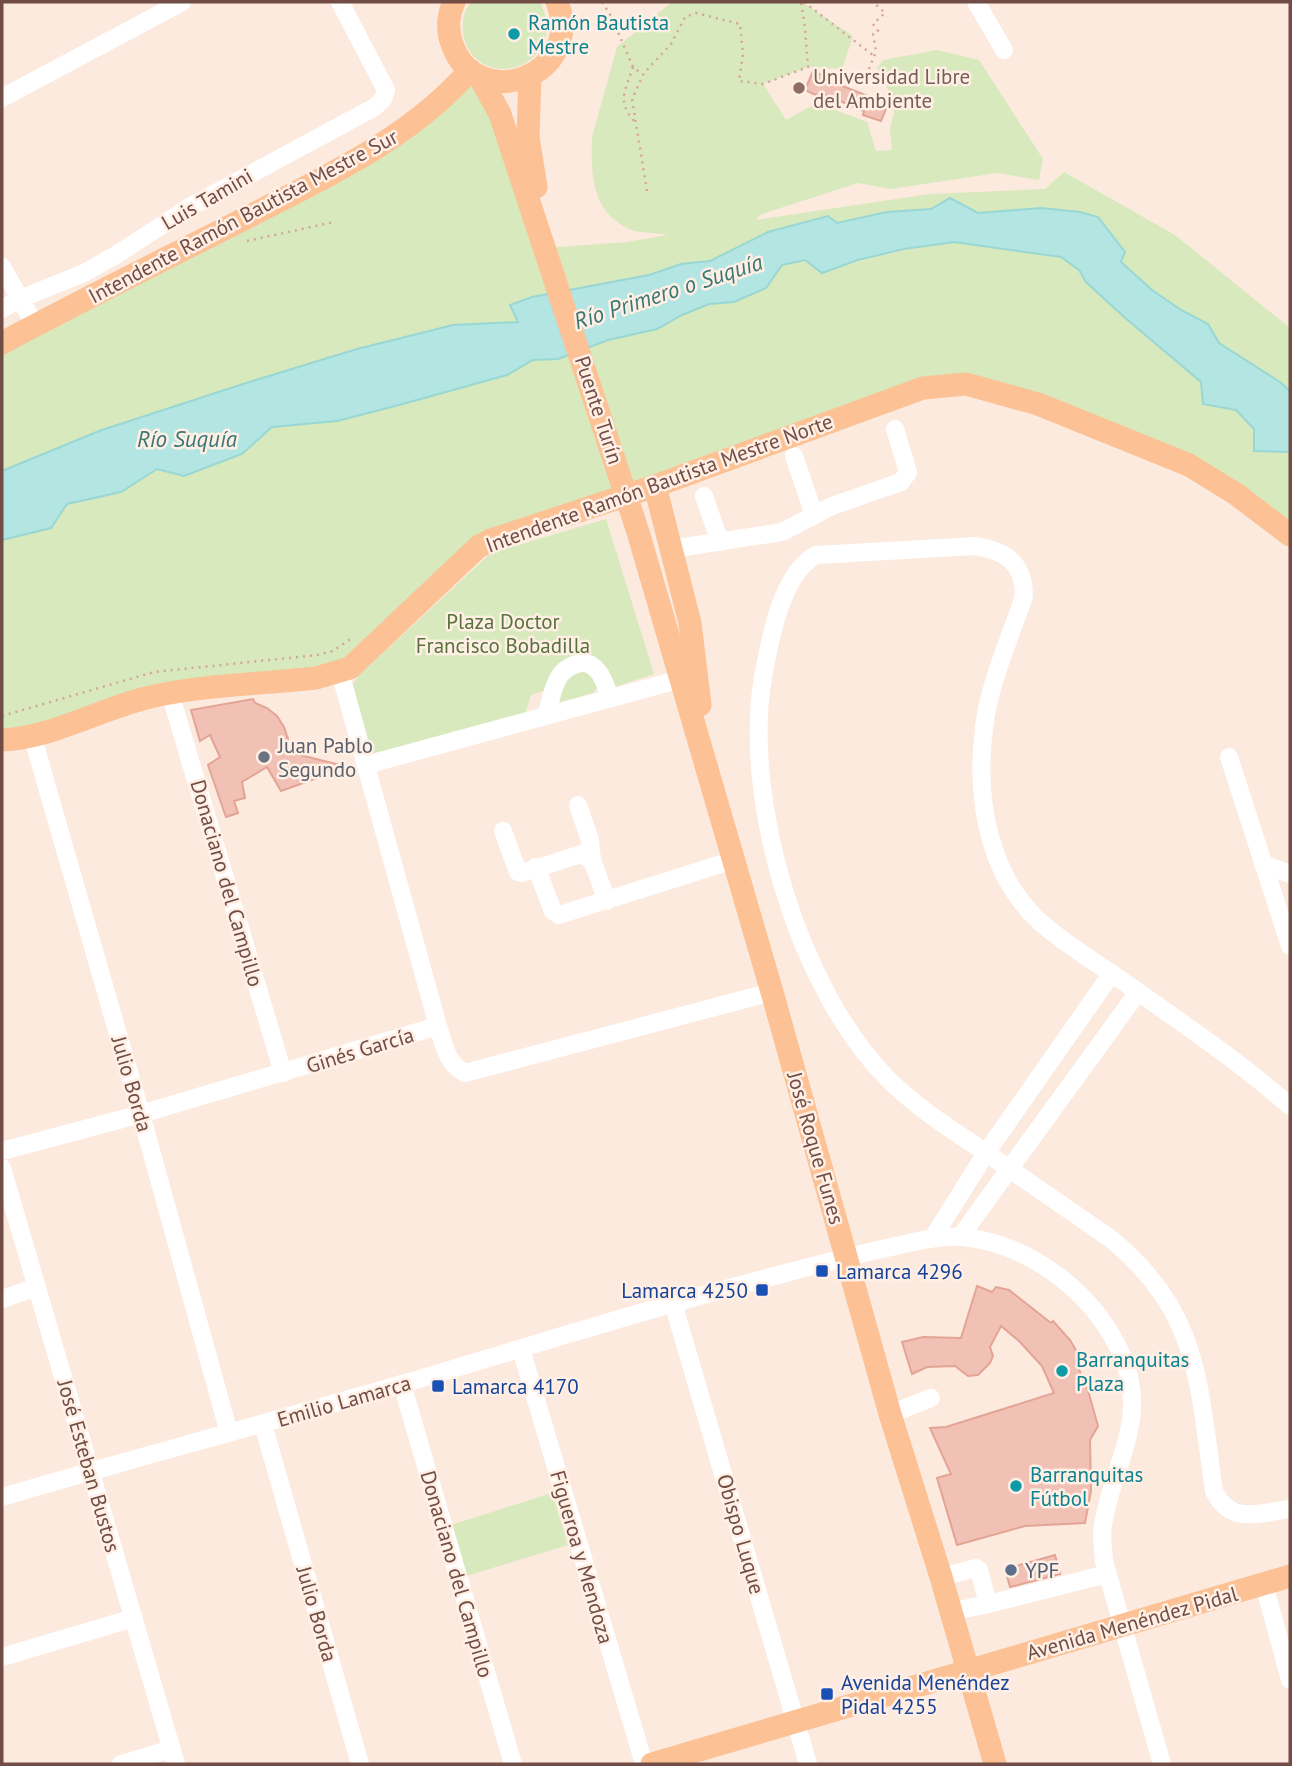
<svg xmlns="http://www.w3.org/2000/svg" width="1292" height="1766" font-family="'PT Sans',sans-serif">
<rect width="100%" height="100%" fill="#fceade"/>
<!-- green -->
<g fill="#d7e9bd">
<path d="M471 2H540C572 64 481 97 464 38 461 25 463 12 471 2Z"/>
<path d="M672 2H802L853 36 842 69 808 67 763 84 786 120 817 103 867 122 876 151 892 150 890 129 894 113 887 87 877 68 883 60 937 50 979 60 1043 159 1039 180 997 173 891 189 858 183 762 214 755 220 930 194 1045 189 1064 172 1175 235 1290 328V391L1280 382 1219 343 1208 324 1181 310 1152 290 1120 262 1125 252 1042 208 978 213 950 198 932 209 887 212 837 223 828 216 768 232 710 261 681 264 519 322 453 325 357 349 243 384 99 431 2 471V343L319 181 470 70 546 248 627 242 667 235C656 232 640 234 629 229 591 211 591 174 592 137L617 47Z"/>
<path d="M954 242 1061 257 1079 270 1086 282 1123 316 1201 382 1203 404 1236 410 1254 429V451L1290 452V535L1208 475 966 384 491 540 350 668 170 693 2 740V540L51 528 67 504 121 492 158 469 184 476 242 454 271 427 337 421 399 405 507 375 533 360 558 359 608 340 657 329 682 315 709 304 734 302 766 288 782 265 805 260 822 273C866 258 908 248 954 242Z"/>
<path d="M606 519 654 674 612 688 594 660 549 689 531 695 525 714 371 754 351 687 359 675 491 553Z"/>
<path d="M588 671 599 685 593 693 560 702C561 682 569 674 588 671Z"/>
<path d="M552 1493 568 1545 466 1576 451 1525Z"/>
</g>
<!-- water -->
<path fill="#b3e5e2" stroke="#99d7d4" stroke-width="2" d="M950 198 978 213 1042 208 1080 212 1098 217 1125 252 1121 262 1152 290 1181 310 1208 324 1219 343 1280 382 1290 391V452L1254 451V429L1236 410 1203 404 1201 382 1123 316 1086 282 1079 270 1061 257 954 242 904 249 858 260 822 273 805 260 782 265 766 288 734 302 709 304 682 315 657 329 608 340 558 359 533 360 507 375 399 405 337 421 272 427 242 454 184 476 157 469 121 492 67 504 51 528 2 540V471L99 431 243 384 357 349 453 325 518 322 510 305 532 297 649 275 681 264 710 261 768 232 828 216 837 223 887 212 931 209Z"/>
<!-- building -->
<g fill="#f2c1b5" stroke="#e4a495" stroke-width="2">
<path d="M813 71 831 79 830 81 888 104 881 121 863 115 864 111 826 95 824 99 805 90Z"/>
<path d="M253 699 255 703 267 708 277 716 284 727 288 739V752L348 767 281 791 267 767 242 782 245 798 234 801 238 813 226 817 208 765 220 757 210 735 200 741 191 710Z"/>
<path d="M977 1286 992 1292 996 1287 1009 1290 1051 1323 1053 1321 1070 1340 1081 1359 1076 1363 1087 1387 1098 1426 1090 1440 1091 1491 1085 1523 1025 1526 957 1545 937 1478 951 1474 930 1428 946 1427 1054 1393 1042 1366 1019 1341 1001 1326 990 1347 993 1356 990 1363 978 1375 968 1376 955 1366 927 1367 912 1374 902 1342 923 1337 961 1338Z"/>
<path d="M1055 1555 1060 1574 1010 1587 1005 1569Z"/>
</g>
<g fill="none" stroke-linecap="round" stroke-linejoin="round">
<!-- path -->
<g stroke="#d6a599" stroke-width="2.5" stroke-dasharray="2 5" stroke-linecap="butt">
<path d="M602 2 611 16 633 67 642 74"/>
<path d="M804 2 874 56"/>
<path d="M633 67C626 90 616 100 634 121"/>
<path d="M869 69 876 51 873 34 878 31 873 24 885 13 873 2"/>
<path d="M647 191 632 99 644 73 671 44 685 17 696 13 740 24 743 54 739 81 763 84 808 67 805 28 801 2"/>
<path d="M247 241 334 222"/>
<path d="M2 716 154 672 317 655 333 651 352 638"/>
</g>
<!-- minor -->
<g stroke="#fff" stroke-width="18">
<path d="M976 2 1004 50"/>
<path d="M2 98 182 2"/>
<path d="M2 267 35 325"/>
<path d="M2 309 20 299 84 273 116 255 188 208 375 107 383 99 386 90 340 2"/>
<path d="M794 456 814 515"/>
<path d="M704 496 720 542"/>
<path d="M671 549 782 532 832 506 901 482 908 472 895 429"/>
<path d="M340 672 438 1026"/>
<path d="M170 693 283 1073"/>
<path d="M547 714C550 702 552 688 559 677 563 670 568 667 576 664 597 657 605 682 610 698"/>
<path d="M32 735 141 1114 229 1433"/>
<path d="M1229 757 1290 946"/>
<path d="M366 765 681 679"/>
<path d="M578 805 590 840 592 860 607 901"/>
<path d="M503 831 518 872 522 873 581 854 592 860"/>
<path d="M1263 864 1290 874"/>
<path d="M536 867 553 911 559 915 734 860"/>
<path d="M1290 1106C1240 1062 1179 1021 1124 982 1098 964 1070 947 1046 927 988 879 975 799 984 728 989 683 1010 639 1024 596 1024 563 1006 551 975 546L816 555C781 574 770 640 763 677 742 800 799 990 888 1079 917 1108 951 1129 985 1152 1027 1181 1069 1210 1111 1239 1201 1313 1198 1384 1214 1491 1230 1525 1259 1513 1290 1509"/>
<path d="M2 1151 141 1114 438 1026C444 1045 447 1064 465 1073L772 992"/>
<path d="M2 1168 176 1764"/>
<path d="M960 1237 1138 992"/>
<path d="M932 1239 986 1153 1112 973"/>
<path d="M2 1299 37 1287"/>
<path d="M673 1303 808 1764"/>
<path d="M521 1349 644 1764"/>
<path d="M402 1384 513 1764"/>
<path d="M890 1414 931 1398"/>
<path d="M263 1424 360 1764"/>
<path d="M2 1497C134 1458 267 1423 399 1385 508 1353 616 1318 726 1289 781 1274 836 1259 891 1247 914 1242 938 1235 962 1237 1027 1243 1089 1289 1118 1347 1153 1415 1113 1461 1103 1525 1101 1537 1103 1549 1104 1561L1162 1764"/>
<path d="M941 1577 976 1568 979 1570 988 1604 1107 1574"/>
<path d="M1264 1584 1290 1680"/>
<path d="M950 1612 988 1604"/>
<path d="M2 1657 134 1618"/>
<path d="M121 1764 171 1749"/>
</g>
<!-- major -->
<g stroke="#fcc194" stroke-width="23">
<path d="M454 2C448 15 447 30 452 44 477 116 586 75 557 2"/>
<path d="M479 76 500 114 638 532 772 992 890 1414 941 1577 995 1764"/>
<path d="M530 76 528 137 536 187"/>
<path d="M2 343C82 300 163 260 244 219 325 177 410 139 470 70"/>
<path d="M655 486 690 623 700 705"/>
<path d="M2 740C51 738 98 710 146 698 198 685 262 684 316 678L350 668 478 547 491 540 655 486 923 388 966 384 1038 404 1189 465 1236 494 1290 535"/>
<path d="M652 1764 1290 1576"/>
</g>
</g>
<!-- markers -->
<g fill="#0f9aa8" stroke="#ffefe4" stroke-width="2.5">
<circle cx="514" cy="34" r="7"/>
<circle cx="1062" cy="1371" r="7"/>
<circle cx="1016" cy="1486" r="7"/>
</g>
<circle fill="#8d6e63" stroke="#ffefe4" stroke-width="2.5" cx="799" cy="88" r="7"/>
<circle fill="#6b7280" stroke="#ffefe4" stroke-width="2.5" cx="264" cy="757" r="7"/>
<g fill="#1a4fb4" stroke="#ffefe4" stroke-width="2.5">
<rect x="815" y="1264" width="14" height="14" rx="3.5"/>
<rect x="755" y="1283" width="14" height="14" rx="3.5"/>
<rect x="431" y="1379" width="14" height="14" rx="3.5"/>
<rect x="820" y="1687" width="14" height="14" rx="3.5"/>
</g>
<circle fill="#5c6f8a" stroke="#ffefe4" stroke-width="2.5" cx="1011" cy="1570" r="7"/>
<g text-anchor="middle" dominant-baseline="central" stroke-width="5" stroke-linejoin="round" paint-order="stroke">
<!-- culture labels -->
<g font-size="21" fill="#0d838f" stroke="#ffefe4" text-anchor="start">
<text x="528" y="22">Ramón Bautista<tspan x="528" dy="24">Mestre</tspan></text>
<text x="1076" y="1359">Barranquitas<tspan x="1076" dy="24">Plaza</tspan></text>
<text x="1030" y="1474">Barranquitas<tspan x="1030" dy="24">Fútbol</tspan></text>
</g>
<!-- education labels -->
<g font-size="21" fill="#785e54" stroke="#ffefe4" text-anchor="start">
<text x="813" y="76">Universidad Libre<tspan x="813" dy="24">del Ambiente</tspan></text>
</g>
<!-- street labels -->
<g font-size="21" fill="#714d46" stroke="#ffefe4">
<text transform="translate(207 199) rotate(-30)">Luis Tamini</text>
<text transform="translate(243 216) rotate(-28)">Intendente Ramón Bautista Mestre Sur</text>
<text transform="translate(599 410) rotate(72)">Puente Turín</text>
<text transform="translate(659 483) rotate(-20)">Intendente Ramón Bautista Mestre Norte</text>
<text transform="translate(227 883) rotate(74)">Donaciano del Campillo</text>
<text transform="translate(360 1050) rotate(-17)">Ginés García</text>
<text transform="translate(132 1084) rotate(74)">Julio Borda</text>
<text transform="translate(816 1148) rotate(74)">José Roque Funes</text>
<text transform="translate(344 1401) rotate(-16)">Emilio Lamarca</text>
<text transform="translate(89 1466) rotate(74)">José Esteban Bustos</text>
<text transform="translate(741 1534) rotate(74)">Obispo Luque</text>
<text transform="translate(582 1557) rotate(74)">Figueroa y Mendoza</text>
<text transform="translate(457 1574) rotate(74)">Donaciano del Campillo</text>
<text transform="translate(317 1614) rotate(74)">Julio Borda</text>
<text transform="translate(1132 1623) rotate(-16)">Avenida Menéndez Pidal</text>
</g>
<!-- park labels -->
<g font-size="21" fill="#57723c" stroke="#ffefe4">
<text x="503" y="621">Plaza Doctor<tspan x="503" dy="24">Francisco Bobadilla</tspan></text>
</g>
<!-- worship labels -->
<g font-size="21" fill="#5b616d" stroke="#ffefe4" text-anchor="start">
<text x="278" y="745">Juan Pablo<tspan x="278" dy="24">Segundo</tspan></text>
</g>
<!-- transit labels -->
<g font-size="21" fill="#164399" stroke="#ffefe4" text-anchor="start">
<text x="836" y="1271">Lamarca 4296</text>
<text x="748" y="1290" text-anchor="end">Lamarca 4250</text>
<text x="452" y="1386">Lamarca 4170</text>
<text x="841" y="1682">Avenida Menéndez<tspan x="841" dy="24">Pidal 4255</tspan></text>
</g>
<!-- service labels -->
<g font-size="21" fill="#4e5e75" stroke="#ffefe4" text-anchor="start">
<text x="1025" y="1570">YPF</text>
</g>
<!-- water labels -->
<g font-size="23" font-style="italic" fill="#3a7876" stroke="#ffefe4">
<text transform="translate(668 291) rotate(-18)">Río Primero o Suquía</text>
<text x="187" y="438">Río Suquía</text>
</g>
</g>
<!-- border -->
<rect width="1292" height="1766" fill="none" stroke="#714d46" stroke-width="7"/>
</svg>
